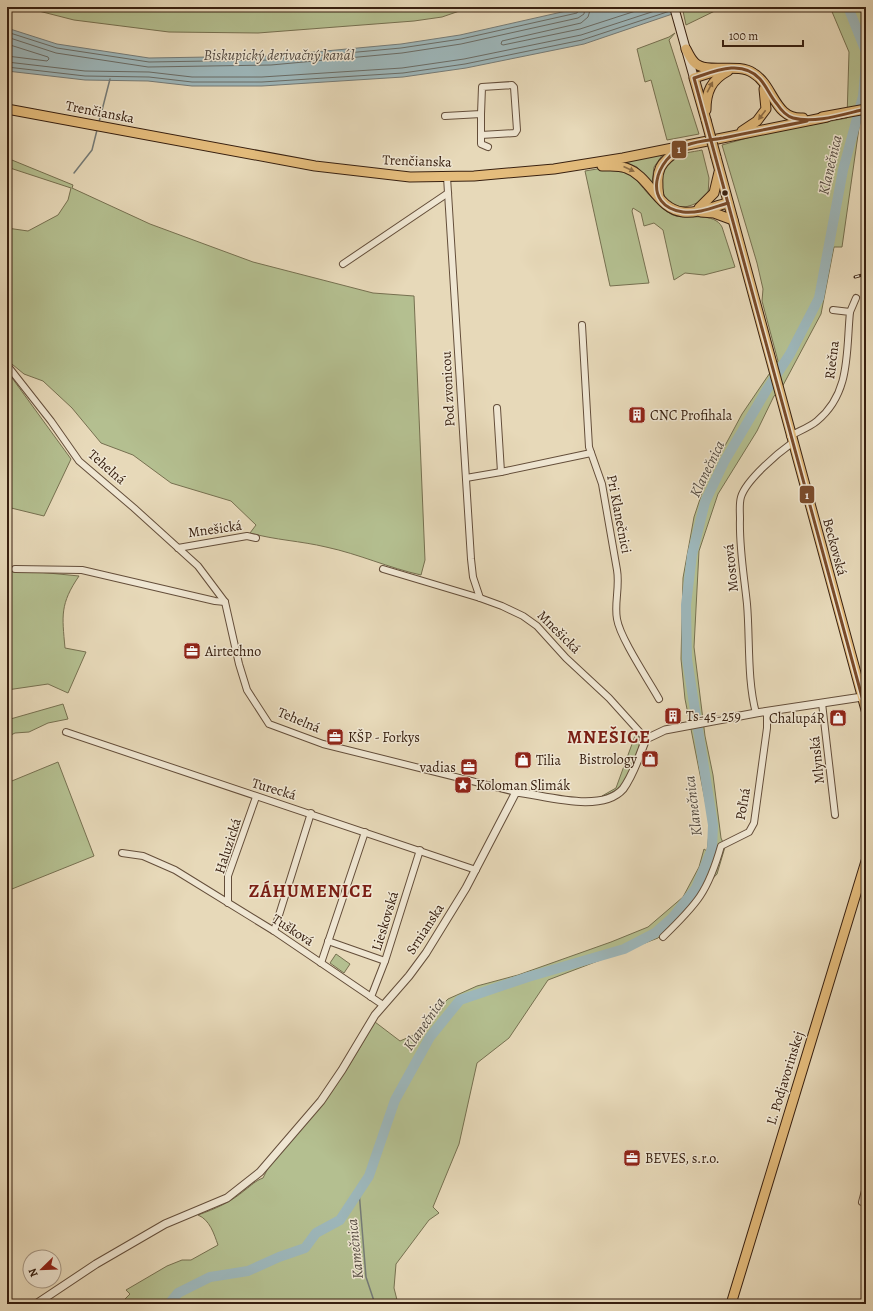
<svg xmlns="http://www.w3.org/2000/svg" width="873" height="1311" font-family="Alegreya,serif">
<rect width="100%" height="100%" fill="#e7d9b9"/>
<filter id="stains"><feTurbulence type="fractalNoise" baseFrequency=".005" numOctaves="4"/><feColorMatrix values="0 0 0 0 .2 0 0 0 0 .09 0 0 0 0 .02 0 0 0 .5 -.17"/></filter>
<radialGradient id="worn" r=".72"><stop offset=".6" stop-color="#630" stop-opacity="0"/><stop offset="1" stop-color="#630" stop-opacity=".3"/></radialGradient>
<!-- green -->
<g fill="#b4bf90" stroke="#767050">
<path d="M23 7H471L442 17 414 21 258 33 169 32 74 20Z"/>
<path d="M693 7H723L686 25 683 11Z"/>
<path d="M830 7H859L866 24V108L860 121 842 247H834L821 314 780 391 774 396 757 431 718 494 699 551 694 647 705 736 713 775 721 838 725 847 717 874 658 938 548 980 509 1038 477 1063 459 1144 433 1207 439 1213 429 1220 396 1264 394 1288 398 1304H120L130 1294 126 1290 167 1266 182 1260H191L218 1245C214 1234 210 1220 198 1215 215 1209 231 1202 245 1190 252 1185 255 1181 263 1178L270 1164 302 1129 347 1069 375 1022 400 1041 421 1032 431 1016 448 999 477 986 518 975 611 942 648 927 683 897 699 867 704 849 707 851 710 825 685 699 681 659 683 578 694 517 706 481 742 414 778 361 762 301 763 289 757 263 722 145 758 135 847 118 849 52Z"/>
<path d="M675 33 669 40 699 134 667 140 651 80 645 82 637 49 669 37Z"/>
<path d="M702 150 709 178 708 195C703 199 698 203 692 205 665 216 648 176 672 158 680 153 693 152 702 150Z"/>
<path d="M663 154 654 167 652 183 637 167 625 162Z"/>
<path d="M7 158 73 185 72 188 150 224 253 262 373 293 414 296 425 560 421 575C389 568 359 554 326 547 301 541 275 540 250 533L256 525 231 501 171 483 133 455 101 443 72 408 43 381 24 374 7 360V228L28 231 58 215 68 200 71 188 7 167Z"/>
<path d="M609 167 627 169C639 182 660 212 676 216 690 219 714 212 722 227L735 267 704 275 685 273 674 280 663 230 654 223 644 226 641 213 633 208 632 211 649 283 610 286 585 171Z"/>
<path d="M7 371 71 459 44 516 7 507Z"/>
<path d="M7 569 79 576C60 604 62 615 65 648L86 652 68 693 48 684 7 690Z"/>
<path d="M63 704 68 719 48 723 29 732 15 733 7 737V720Z"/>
<path d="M636 733C646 740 631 773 625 782 620 788 609 795 602 796L616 788Z"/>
<path d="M58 762 94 856 7 891V783Z"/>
<path d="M336 954 350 964 344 973 330 963Z"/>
</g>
<!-- water -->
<path fill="#9db7bb" stroke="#757b77" d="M584 7H693L584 44 466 68 403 77 262 86H192L148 81 85 80 7 71V28L57 44 149 58 271 56 401 44 460 35Z"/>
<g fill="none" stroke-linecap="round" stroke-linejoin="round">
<!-- shore -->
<g stroke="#6a6c66" stroke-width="1">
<path d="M591 7 588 17 581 23 502 41 501 44 503 45 580 29 648 7"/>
<path d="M7 32 57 48 149 62 271 60 401 48 461 39 577 13 580 7"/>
<path d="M7 37 56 53 148 67 271 65 402 53 461 44 578 18 584 14 585 7"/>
<path d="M7 44 48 57 49 59 47 61 7 56"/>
<path d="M7 62 85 71 149 72 192 77H262L402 68 464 59 581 35 667 7"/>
<path d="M7 67 85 76 149 77 192 82H262L403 73 465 64 582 40 670 11"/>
</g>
<!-- stream -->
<g stroke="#757b77" stroke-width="1.5">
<path d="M99 122 110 79"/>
<path d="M74 173 92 150 97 130"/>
<path d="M359 1191 366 1277 375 1304"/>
</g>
<!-- river -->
<g stroke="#9db7bb" stroke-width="10">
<path d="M848 7 866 52"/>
<path d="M169 1304 178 1293 210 1277 248 1271 279 1257 305 1248 316 1233 340 1220 369 1176 395 1100 430 1037 460 1000 528 977 624 949 655 933 672 918 696 888 712 849 713 825 687 659 686 605 692 555 705 502 724 462 766 391 790 354 819 298 843 170 863 96 866 63"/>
</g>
<defs>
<g id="minor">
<path d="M445 116 481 114 482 87 512 85 514 87 517 130 515 133 481 135V114"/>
<path d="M481 135V144L488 147"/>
<path d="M447 177 471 559 473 577 480 598"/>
<path d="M343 264 448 193"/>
<path d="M850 312 856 298"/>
<path d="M582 325 589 447 602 484 617 570C620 587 614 604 617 619 620 638 649 681 659 699"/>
<path d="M7 365 51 421 79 461 134 508 198 566 225 602 239 664 247 690 269 724 323 744 516 792"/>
<path d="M497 408 501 472"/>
<path d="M790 436C799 431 810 427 817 421 851 393 846 352 850 312L833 310"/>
<path d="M466 478 501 472 591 453"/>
<path d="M178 548 247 536 256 538"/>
<path d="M15 569 82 570 215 601 225 602"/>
<path d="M383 569 480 598 502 606 523 616 537 626 566 658 609 698 646 739"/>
<path d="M822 703 835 815"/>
<path d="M756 713C747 680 750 638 747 604 744 575 739 547 740 519 740 512 739 504 741 497 746 480 778 453 792 443"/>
<path d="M66 732 476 870"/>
<path d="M122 853 143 856 175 870 274 931 383 1005"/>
<path d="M228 903V876L256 797"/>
<path d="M274 931 311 813"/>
<path d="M663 937C697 904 708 892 721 846L749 832 754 823 767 728V711"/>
<path d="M328 941 385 961"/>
<path d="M321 963 365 832"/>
<path d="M371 997 385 961 420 850"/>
<path d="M862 1202 866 1187"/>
</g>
<path id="tertiary" d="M36 1304 96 1264 165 1224 227 1198 260 1172 321 1101 342 1070 375 1015 409 976 426 953 466 888 516 792C544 795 601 814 623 789 634 774 639 756 646 739L665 730 681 727 756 713 862 697"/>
<path id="secondary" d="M674 7 694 78"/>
<g id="primary">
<path d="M686 49C688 53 691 59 694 62 706 75 737 62 753 73 774 85 774 120 803 118"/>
<path d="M7 109 315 166 410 177 474 176 554 169 623 158 827 117"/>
<path d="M706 110C706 92 711 80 728 71"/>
<path d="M822 117 866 109"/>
<path d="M706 120 694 78 716 71"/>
<path d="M742 131 757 121 766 109 764 89"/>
<path d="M716 157 866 710"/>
<path d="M602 166C610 166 619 165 626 168 650 176 657 209 683 212 697 214 714 206 728 203"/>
<path d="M659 197C655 170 659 162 682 148"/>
<path d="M699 208 714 193 719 172"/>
<path d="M701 212 714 213 733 220"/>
<path d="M731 1304 866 861"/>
</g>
</defs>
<!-- minor casing -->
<use href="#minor" stroke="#644e3a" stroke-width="8"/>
<!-- tertiary casing -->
<use href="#tertiary" stroke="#644e3a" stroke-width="9"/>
<!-- secondary casing -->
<use href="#secondary" stroke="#382010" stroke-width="10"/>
<!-- primary casing -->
<use href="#primary" stroke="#382010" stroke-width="11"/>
<!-- minor -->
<use href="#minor" stroke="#efe6d2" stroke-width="6"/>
<!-- tertiary -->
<use href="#tertiary" stroke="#efe6d2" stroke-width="7"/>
<!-- secondary -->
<use href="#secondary" stroke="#efe6d2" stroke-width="8"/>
<!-- primary -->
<use href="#primary" stroke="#e4bc7c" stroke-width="9"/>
<defs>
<path id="rail" d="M855 277 866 274"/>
</defs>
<!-- rail casing -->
<use href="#rail" stroke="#382010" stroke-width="3"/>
<!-- rail -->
<use href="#rail" stroke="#efe6d2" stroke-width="1.5" stroke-dasharray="4.5" stroke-linecap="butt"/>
<defs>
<path id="primary-bridge" d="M706 120 716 157"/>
</defs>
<!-- primary-bridge casing -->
<use href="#primary-bridge" stroke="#382010" stroke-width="11" stroke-linecap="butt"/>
<!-- primary-bridge -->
<use href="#primary-bridge" stroke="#e4bc7c" stroke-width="9"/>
<defs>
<g id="bus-1">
<path d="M728 203C714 207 698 214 683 212 641 206 654 158 687 145 698 141 712 140 723 138 751 132 779 127 807 121"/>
<path d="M862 697 694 78C715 71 742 59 760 79 767 87 770 96 777 104 781 110 786 116 793 118 815 124 844 114 866 109"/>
</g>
</defs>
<!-- bus-1 casing -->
<use href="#bus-1" stroke="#efe6d2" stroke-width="6"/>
<!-- bus-1 -->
<use href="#bus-1" stroke="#7a4b2a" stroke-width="3"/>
</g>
<!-- one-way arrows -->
<defs><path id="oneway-solid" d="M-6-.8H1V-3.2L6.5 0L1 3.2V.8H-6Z"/></defs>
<g fill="#8e6e46">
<use href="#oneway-solid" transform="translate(710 87) rotate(-62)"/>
<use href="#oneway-solid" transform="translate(762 115) rotate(127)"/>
<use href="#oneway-solid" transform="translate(629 169) rotate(24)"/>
</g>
<!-- icons -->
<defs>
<symbol id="building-square" viewBox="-11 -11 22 22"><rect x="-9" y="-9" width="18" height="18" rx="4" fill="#8f2418" stroke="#efe6d2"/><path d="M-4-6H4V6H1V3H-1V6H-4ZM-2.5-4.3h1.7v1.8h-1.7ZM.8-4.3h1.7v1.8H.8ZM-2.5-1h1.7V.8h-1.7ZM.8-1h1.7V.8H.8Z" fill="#fff"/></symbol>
<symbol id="office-square" viewBox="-11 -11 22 22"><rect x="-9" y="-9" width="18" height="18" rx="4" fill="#8f2418" stroke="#efe6d2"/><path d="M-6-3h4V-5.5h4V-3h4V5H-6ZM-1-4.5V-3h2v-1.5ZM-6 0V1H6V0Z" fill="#fff"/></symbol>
<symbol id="shop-square" viewBox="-11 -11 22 22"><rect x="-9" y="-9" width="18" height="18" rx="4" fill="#8f2418" stroke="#efe6d2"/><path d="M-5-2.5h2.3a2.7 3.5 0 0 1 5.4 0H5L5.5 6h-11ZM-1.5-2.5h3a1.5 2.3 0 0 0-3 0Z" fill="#fff"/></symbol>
<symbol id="sight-square" viewBox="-11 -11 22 22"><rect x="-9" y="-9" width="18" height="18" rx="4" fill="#8f2418" stroke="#efe6d2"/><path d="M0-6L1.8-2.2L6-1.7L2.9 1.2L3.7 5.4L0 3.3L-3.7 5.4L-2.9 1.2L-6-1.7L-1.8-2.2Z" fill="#fff"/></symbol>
</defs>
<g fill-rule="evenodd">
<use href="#building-square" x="627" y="405" width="20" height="20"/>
<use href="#office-square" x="182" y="641" width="20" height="20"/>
<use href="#building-square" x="663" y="706" width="20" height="20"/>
<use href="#shop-square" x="828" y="708" width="20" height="20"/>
<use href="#office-square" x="325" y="727" width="20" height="20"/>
<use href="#shop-square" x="640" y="749" width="20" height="20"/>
<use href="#shop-square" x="513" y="750" width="20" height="20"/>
<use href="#office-square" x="459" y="757" width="20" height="20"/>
<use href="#sight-square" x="453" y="775" width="20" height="20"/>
<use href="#office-square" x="622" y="1148" width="20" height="20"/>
</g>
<!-- markers -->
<circle fill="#382010" stroke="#efe6d2" stroke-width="1.5" cx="725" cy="193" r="3.5"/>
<g text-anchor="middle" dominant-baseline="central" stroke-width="3" stroke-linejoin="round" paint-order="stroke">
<!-- street labels -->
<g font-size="14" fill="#382010" stroke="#efe6d2">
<text transform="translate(100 112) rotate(11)">Trenčianska</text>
<text transform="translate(417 161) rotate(2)">Trenčianska</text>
<text transform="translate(832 360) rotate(-83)">Riečna</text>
<text transform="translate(448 389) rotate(-93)">Pod zvonicou</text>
<text transform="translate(107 467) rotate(41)">Tehelná</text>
<text transform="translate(619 514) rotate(79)">Pri Klanečnici</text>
<text transform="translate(215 529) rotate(-8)">Mnešická</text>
<text transform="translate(835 547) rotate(75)">Beckovská</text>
<text transform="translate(731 568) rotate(-96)">Mostová</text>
<text transform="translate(559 632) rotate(45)">Mnešická</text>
<text transform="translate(299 720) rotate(23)">Tehelná</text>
<text transform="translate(817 760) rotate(-96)">Mlynská</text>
<text transform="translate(274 789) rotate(17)">Turecká</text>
<text transform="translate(743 804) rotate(-80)">Poľná</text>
<text transform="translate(228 846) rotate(-72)">Haluzická</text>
<text transform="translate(385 921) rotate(-73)">Lieskovská</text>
<text transform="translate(425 929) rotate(-57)">Srnianska</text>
<text transform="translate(293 930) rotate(33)">Tušková</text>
<text transform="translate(785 1078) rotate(-73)">Ľ. Podjavorinskej</text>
</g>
<!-- poi labels -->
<g font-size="14" fill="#382010" stroke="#efe6d2" text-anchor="start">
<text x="650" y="415">CNC Profihala</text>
<text x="205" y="651">Airtechno</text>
<text x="686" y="716">Ts-45-259</text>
<text x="825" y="718" text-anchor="end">ChalupáR</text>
<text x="348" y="737">KŠP - Forkys</text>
<text x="637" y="759" text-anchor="end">Bistrology</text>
<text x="536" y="760">Tilia</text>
<text x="456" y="767" text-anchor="end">vadias</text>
<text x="476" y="785">Koloman Slimák</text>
<text x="645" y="1158">BEVES, s.r.o.</text>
</g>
<!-- water labels -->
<g font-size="15" font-style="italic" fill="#564d43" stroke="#efe6d2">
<text x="279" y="55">Biskupický derivačný kanál</text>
<text transform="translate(830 165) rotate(-77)">Klanečnica</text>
<text transform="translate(707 469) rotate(-64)">Klanečnica</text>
<text transform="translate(693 806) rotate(-97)">Klanečnica</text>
<text transform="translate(424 1024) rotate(-55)">Klanečnica</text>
<text transform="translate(355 1249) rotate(-96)">Kamečnica</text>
</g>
<!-- district labels -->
<g font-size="18" font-weight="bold" letter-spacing="1" fill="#7a1f14" stroke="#efe6d2">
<text x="609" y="737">MNEŠICE</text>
<text x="311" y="891">ZÁHUMENICE</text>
</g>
</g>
<g stroke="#efe6d2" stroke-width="1.5">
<rect x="671" y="140" width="16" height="19" rx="4" fill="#7a4b2a"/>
<rect x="799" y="485" width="16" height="19" rx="4" fill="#7a4b2a"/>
</g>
<g font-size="11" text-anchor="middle" font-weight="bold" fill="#fff">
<text x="679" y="153">1</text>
<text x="807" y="499">1</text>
</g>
<!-- margin -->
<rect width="873" height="1311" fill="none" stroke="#e7d9b9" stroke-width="24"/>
<rect x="8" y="8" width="857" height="1295" fill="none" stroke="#382010" stroke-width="2"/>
<rect x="12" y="12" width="849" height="1287" fill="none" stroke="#382010"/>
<!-- north arrow -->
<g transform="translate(42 1269) rotate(247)"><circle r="19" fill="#efe6d2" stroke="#a69784"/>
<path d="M0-3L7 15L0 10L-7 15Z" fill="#8f2418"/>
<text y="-6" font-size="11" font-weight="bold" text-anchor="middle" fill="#382010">N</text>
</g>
<!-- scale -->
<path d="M723 40v6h80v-6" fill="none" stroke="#382010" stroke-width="2"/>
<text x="729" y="40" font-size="12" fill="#382010" stroke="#efe6d2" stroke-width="3" paint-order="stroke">100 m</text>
<rect width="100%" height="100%" filter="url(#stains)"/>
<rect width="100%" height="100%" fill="url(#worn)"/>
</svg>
